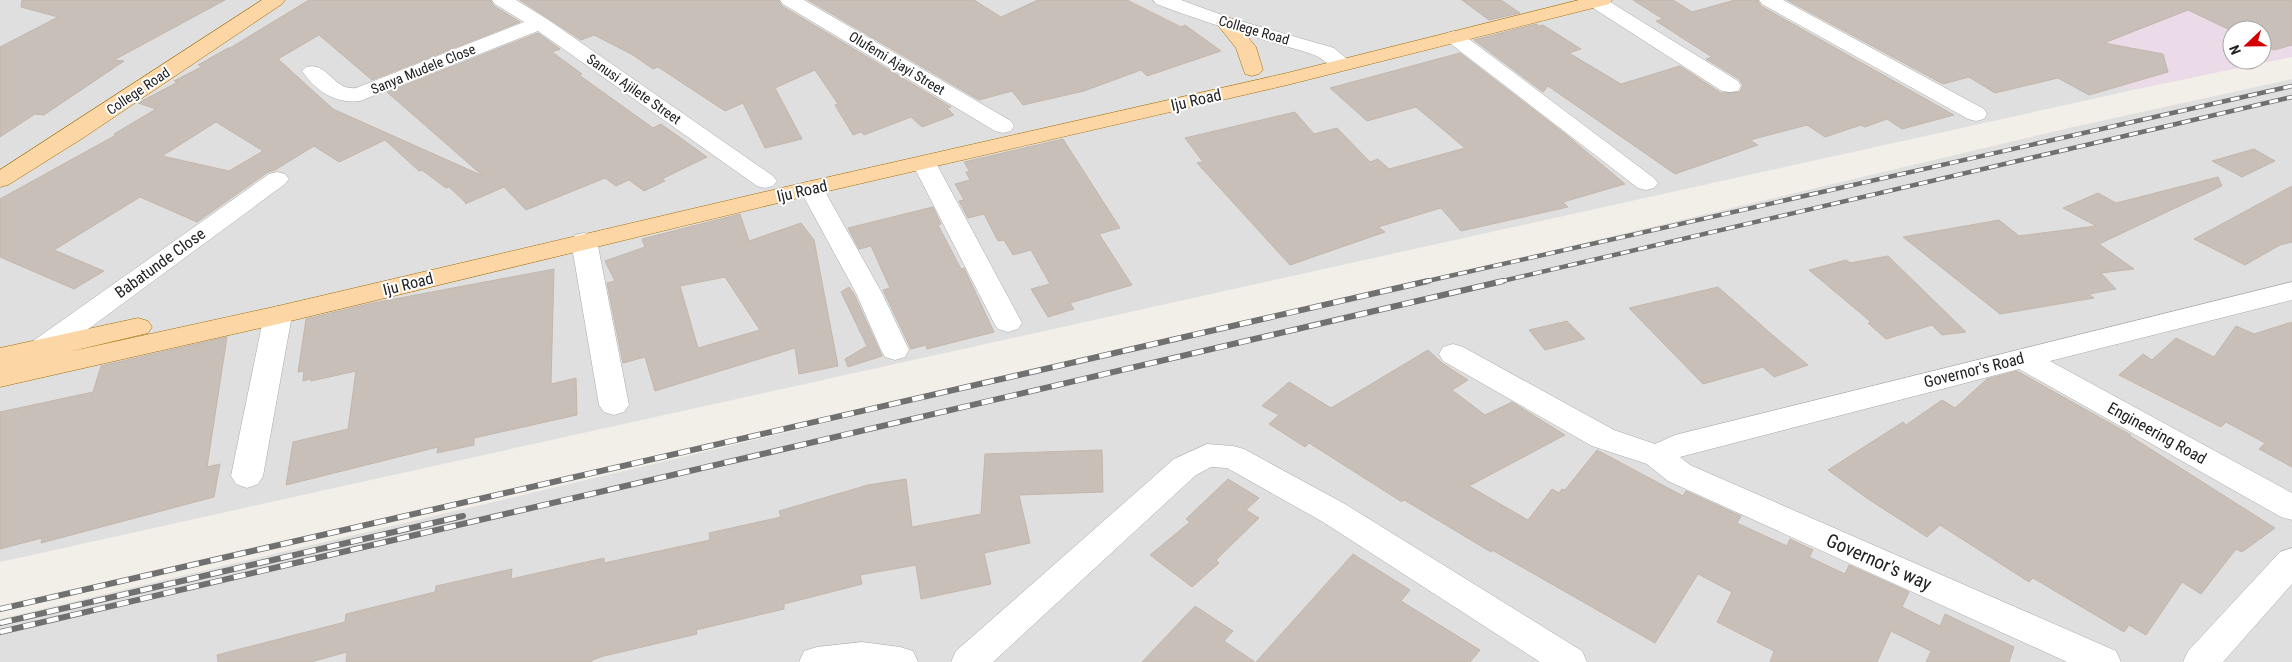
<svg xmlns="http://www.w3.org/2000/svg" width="2292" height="662" font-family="'Roboto Condensed',sans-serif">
<rect width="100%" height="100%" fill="#f2efe9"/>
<!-- residential -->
<g fill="#e0dfdf">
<path d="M0 0H1936L2133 90 0 562Z"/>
<path d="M2292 79V662H0V619L2073 127Z"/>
</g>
<!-- industrial -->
<path fill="#ebdbe8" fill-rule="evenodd" d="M1936 0H2292V57L2133 90ZM2232 30H2262V60H2232Z"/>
<!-- building -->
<g fill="#c7bfb8" stroke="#c4b6ab" fill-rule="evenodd">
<path d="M22 0H225L114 60 124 61 44 115 35 114 0 137V47L58 17 21 7Z"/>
<path d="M309 0H490L494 6 520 22 372 80 319 35 278 59 333 109 483 176 387 92 538 33 560 49 552 52 582 74 579 75 653 128 661 124 707 157 662 179 665 181 644 191 629 180 616 186 605 178 526 210 504 187 465 204 466 203 449 187 446 188 422 170 419 171 385 140 339 162 314 146 275 170 268 172 197 222 140 197 54 250 104 271 74 289 0 257V199L116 135 114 134 156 109 138 103 178 82 174 81 203 66 198 65 228 48H230ZM216 122 263 151 229 171 162 156Z"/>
<path d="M520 0H778L782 6 951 107 947 108 954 115 922 127 911 117 864 135 861 132 853 135 835 105 838 104 815 70 775 88 802 139 765 148 743 103 725 111 658 67 653 69 633 55 594 35 581 40Z"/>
<path d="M808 0H974L1001 17 1038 0H1127L1181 27 1185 25 1221 51 1147 76 1141 70 1084 91 1023 105 1012 91 979 100Z"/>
<path d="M1462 0H1501L1520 13 1489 20Z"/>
<path d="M1633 0H1673L1692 12 1735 0H1757L1761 6 1954 115 1902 129 1887 119 1865 127 1861 125 1825 137 1807 125 1750 140 1758 145 1675 174 1548 86 1543 92 1474 40 1536 24 1539 26 1543 25 1581 49 1569 53 1621 84 1680 66 1721 93 1740 92 1743 85 1739 79 1706 59 1712 57 1656 21 1663 19Z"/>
<path d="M1787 0H2292V45L2274 50 2262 45V30L2232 31 2188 10 2104 43 2163 54 2168 72 2089 95 2058 78 1995 93 1969 77 1943 84Z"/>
<path d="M1460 53 1564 133 1625 184 1563 202 1568 207 1461 231 1441 208 1378 227 1385 232 1290 265 1197 163 1203 162 1185 138 1295 112 1314 134 1337 128 1370 162 1378 159 1389 169 1465 148 1416 107 1367 121 1330 88Z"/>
<path d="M1063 139 1120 228 1099 234 1132 285 1070 303 1074 309 1048 317 1031 289 1050 284 1031 250 1013 255 1004 240 998 241 984 214 968 218 959 201 964 200 955 184 970 180 966 172H970L964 162Z"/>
<path d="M2254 149 2275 161 2242 177 2212 161Z"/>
<path d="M2218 177 2222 186 2099 244 2134 269 2101 273 2116 289 2089 294 2094 298 2000 314 1903 237 1999 220 2019 236 2096 226 2063 208 2098 193 2116 203Z"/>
<path d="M2292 186V242L2280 245 2245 265 2194 239Z"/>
<path d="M933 207 941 224 938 225 961 269 964 268 994 332 927 349 926 345 911 349 883 290 890 288 871 246 859 249 848 228Z"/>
<path d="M740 214 749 241 801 223 814 240 838 366 799 374 795 348 655 391 645 357 623 363 607 283 615 281 605 261 645 247 642 239ZM725 277 760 330 698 348 680 286Z"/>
<path d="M1888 256 1966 332 1942 335 1932 325 1886 339 1868 323 1871 322 1809 270 1846 260 1850 263Z"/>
<path d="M554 269 551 384 576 378 577 415 474 438V445L437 453 438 447 286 485 293 442 348 429 356 371 311 381V379L303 381 304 371 298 372 306 319 368 304Z"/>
<path d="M849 287 854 294 882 356 848 367 845 359 867 346 841 292Z"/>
<path d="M1718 287 1769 332 1808 365 1774 377 1763 367 1703 384 1629 308Z"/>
<path d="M1567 321 1585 339 1545 350 1529 330Z"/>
<path d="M2292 322V467L2259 449 2265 443 2226 422 2221 427 2119 375 2143 354 2152 360 2176 338 2214 357 2236 326 2254 334Z"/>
<path d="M227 337 207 467 220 464 214 497 41 543 42 538 0 549V412L93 392 101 366Z"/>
<path d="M1428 350 1442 363 1468 380 1452 390 1485 415 1512 402 1565 435 1469 486 1528 520 1552 489 1559 493 1562 489 1565 490 1597 450 1683 496 1686 491 1741 516 1737 523 1787 546 1790 539 1813 550 1809 557 1845 574 1849 565 1909 592 1902 607 1940 626 1945 614 2014 647 2009 662H1926L1931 651 1891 631 1877 662H1770L1774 651 1717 622 1732 592 1698 574 1655 643 1492 550 1491 552 1404 500 1402 502 1309 443 1305 447 1269 424 1279 415 1262 406 1289 382 1331 408Z"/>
<path d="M2017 371 2131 435 2130 436 2275 528 2242 552 2236 549 2201 594 2182 582 2146 635 2129 625 2124 632 2033 578 2029 582 1940 525 1927 537 1868 499 1828 470 1903 422 1906 425 1942 400 1955 408 1987 379Z"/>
<path d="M1102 450 1103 492 1019 495 1030 543 984 553 991 584 921 599 916 565 860 575 862 584 784 604V609L696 630 697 634 604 656 592 660V662H346L347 652 311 662H218L217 655 345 622 346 614 435 592 436 586 512 569 511 579 604 558V563L710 540 709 533 781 517 779 511 868 485 906 479 912 527 981 514 985 454Z"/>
<path d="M1228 479 1259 498 1246 510 1259 518 1216 560 1219 563 1192 587 1150 555 1190 522 1186 519Z"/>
<path d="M1353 554 1410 590 1401 601 1480 650 1470 662H1256Z"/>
<path d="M1195 606 1233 631 1224 641 1255 662H1142Z"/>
</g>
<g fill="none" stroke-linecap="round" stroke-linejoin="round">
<defs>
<g id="minor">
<path d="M492 0H516L547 19 773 176 777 181 773 186 765 188 757 186 538 31 360 101C335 104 316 91 302 71L306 67C328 61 333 91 356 88L524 22 495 4Z"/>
<path d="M780 0H804L1011 121 1014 126 1011 131 1003 133 995 131 783 4Z"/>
<path d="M1153 0H1181L1233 19 1334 48 1353 64 1349 68C1332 73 1326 58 1309 53 1257 38 1207 23 1156 4Z"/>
<path d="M1589 0H1607L1738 81 1741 86 1738 91 1730 92 1722 91 1590 6 1587 2Z"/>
<path d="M1759 0H1783L1984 109 1987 114 1984 119 1976 121 1968 119 1762 4Z"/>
<path d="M1454 31 1461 33 1654 178 1658 183 1654 188 1646 190 1638 188 1447 41 1444 37 1447 33Z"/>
<path d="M924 156 932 158 936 163 1022 323 1018 329 1008 332 998 329 994 323 912 163 916 158Z"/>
<path d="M277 172 285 174 289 179 285 184 53 355 43 357 33 355 29 348 33 341 269 174Z"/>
<path d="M811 181 819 183 823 188 882 293 909 350 905 357 895 360 885 357 881 350 856 293 799 188 803 183Z"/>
<path d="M584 233 593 235 597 241 629 405 624 412 614 415 604 412 599 405 571 241 575 235Z"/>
<path d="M2292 282V300L2050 361 2292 493V520L2281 517 2019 369 1680 457 1690 465 2116 651 2121 662H2067L1668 481 1647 464 1592 446 1443 361 1439 354 1443 347 1453 344 1463 347 1614 430 1655 444 1675 435Z"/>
<path d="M278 306 288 309 292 315 263 476 258 484 247 488 236 484 231 476 264 315 268 309Z"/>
<path d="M1207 444 1233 446 1244 449 1345 504 1582 651 1587 662H1540L1323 522 1227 468 1211 467 1196 475 993 662H951L956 651 1174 459Z"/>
<path d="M2292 548V584L2223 662H2183L2188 651 2280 552Z"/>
<path d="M862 642 900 647 913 651 918 662H799L804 651 817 647Z"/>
</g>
<g id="major">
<path d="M262 0H285L282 4 83 138 8 185 0 187V170Z"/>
<path d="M1579 0H1612L1609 4 1287 85 811 195 278 324 0 387V348L138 318 148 321 152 327 148 333 68 352 278 306 811 181 1287 73Z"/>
<path d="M1226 17 1233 19 1256 47 1263 70 1259 74 1252 76 1245 74 1236 48 1216 23 1219 19Z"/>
</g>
</defs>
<!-- minor casing -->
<use href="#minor" stroke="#a9a9a9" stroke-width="1"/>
<!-- major casing -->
<use href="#major" stroke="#a06b00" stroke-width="1"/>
<!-- minor -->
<use href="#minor" fill="#fff" fill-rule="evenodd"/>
<!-- major -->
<use href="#major" fill="#fcd6a4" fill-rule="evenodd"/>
<defs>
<g id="rail-far1">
<path d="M1423 282 2292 86"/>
<path d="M1498 282 2292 97"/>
</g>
<g id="rail">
<path d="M0 609 1428 281"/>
<path d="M0 623 463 516"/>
<path d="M0 632 1503 281"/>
</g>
</defs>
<!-- rail-far1 casing -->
<use href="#rail-far1" stroke="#707070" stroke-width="4.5"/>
<!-- rail casing -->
<use href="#rail" stroke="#707070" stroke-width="6"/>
<!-- rail-far1 -->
<use href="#rail-far1" stroke="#fff" stroke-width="3" stroke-dasharray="9" stroke-linecap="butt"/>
<!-- rail -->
<use href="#rail" stroke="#fff" stroke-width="4.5" stroke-dasharray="12" stroke-linecap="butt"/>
</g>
<g text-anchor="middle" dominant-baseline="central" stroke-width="4" stroke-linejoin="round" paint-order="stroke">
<!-- far-street labels -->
<g font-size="14" fill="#222" stroke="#fff">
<text transform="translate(1254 30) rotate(16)">College Road</text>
<text transform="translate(897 63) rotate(31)">Olufemi Ajayi Street</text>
<text transform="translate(423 69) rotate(-22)">Sanya Mudele Close</text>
<text transform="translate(634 89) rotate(35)">Sanusi Ajilete Street</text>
<text transform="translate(138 91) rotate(-34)">College Road</text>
</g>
<!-- street labels -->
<g font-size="16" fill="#222" stroke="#fff">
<text transform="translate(1196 100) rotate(-13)">Iju Road</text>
<text transform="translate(802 191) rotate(-13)">Iju Road</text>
<text transform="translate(160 263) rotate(-36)">Babatunde Close</text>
<text transform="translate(408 284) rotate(-14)">Iju Road</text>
<text transform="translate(1974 370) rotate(-14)">Governor's Road</text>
<text transform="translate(2157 433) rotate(29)">Engineering Road</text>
</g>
<!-- near-street labels -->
<g font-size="19" fill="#222" stroke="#fff">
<text transform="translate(1879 562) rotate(24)">Governor's way</text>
</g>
</g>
<!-- north arrow -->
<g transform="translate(2247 45) rotate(248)"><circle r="24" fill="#ffffff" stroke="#a7a7a7"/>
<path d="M0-4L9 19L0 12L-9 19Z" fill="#d40000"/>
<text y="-8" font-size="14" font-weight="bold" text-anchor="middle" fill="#222222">N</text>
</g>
</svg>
